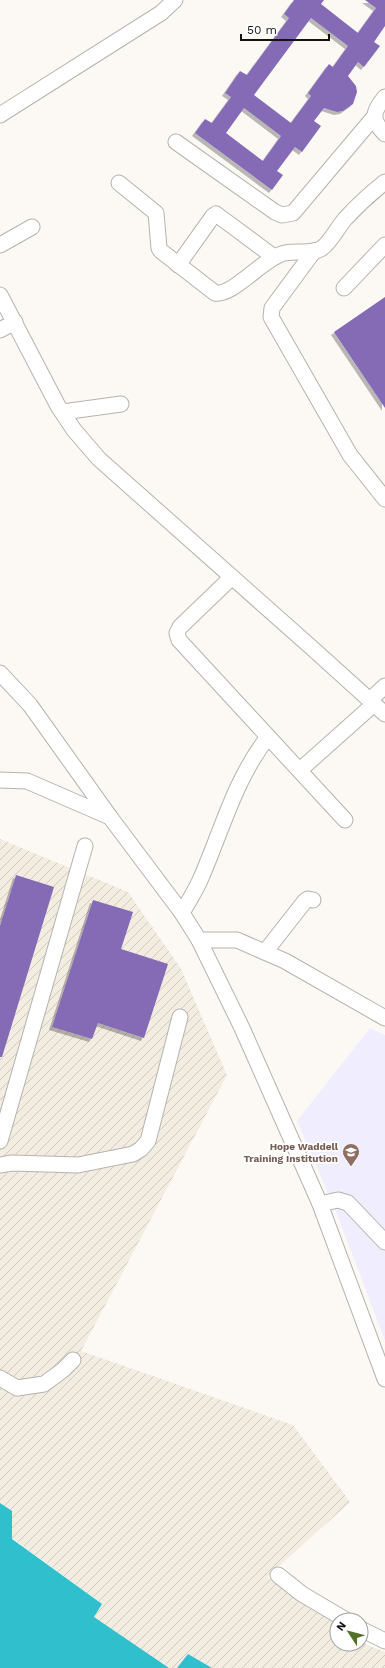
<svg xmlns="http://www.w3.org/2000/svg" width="385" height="1668" font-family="'Work Sans',sans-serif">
<defs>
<pattern id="industrial-furrows" width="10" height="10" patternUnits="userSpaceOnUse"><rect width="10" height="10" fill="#f2ece1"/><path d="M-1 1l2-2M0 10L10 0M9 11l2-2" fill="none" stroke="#cfcac0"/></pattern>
<filter id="shadow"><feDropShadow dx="-3" dy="3" stdDeviation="0" flood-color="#0004"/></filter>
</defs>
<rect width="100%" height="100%" fill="#fcf9f5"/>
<!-- industrial -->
<path fill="url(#industrial-furrows)" d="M0 839 128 892 181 969 227 1075 81 1351 293 1425 350 1502 267 1577 337 1624V1644H361V1640L367 1645 385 1652V1668H212L188 1654 177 1668H169L94 1617 102 1604 12 1538V1511L0 1503Z"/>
<!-- education -->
<path fill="#f0edff" d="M370 1028 385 1035V1341L337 1214 297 1121Z"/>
<!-- water -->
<g fill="#2fbfcd">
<path d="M0 1503 12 1511V1539L102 1604 94 1617 169 1668H0Z"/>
<path d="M188 1654 212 1668H177Z"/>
</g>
<!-- building -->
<g fill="#856ab6" fill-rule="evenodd" filter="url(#shadow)">
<path d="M294 0H324L321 4 358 33 376 8 365 0H385V26L374 42 380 46 364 67 358 62 348 76 356 86 357 92 353 104 343 111 337 112 324 108 314 121 321 126 302 152 295 147 277 171 283 175 272 190 195 133 205 119 212 123 231 97 225 93 240 71 247 75 289 18 284 14ZM311 18 348 46 333 67 329 64 308 93 311 96 291 123 254 95ZM244 108 281 136 263 161 226 133Z"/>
<path d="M385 297V408L334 332Z"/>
<path d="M16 875 54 887 2 1057H0V926Z"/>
<path d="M93 900 133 912 121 949 168 964 144 1038 98 1023 92 1039 52 1027Z"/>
</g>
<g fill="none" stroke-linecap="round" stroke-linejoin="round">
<defs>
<g id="minor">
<path d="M385 97C372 112 371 120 385 134"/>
<path d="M0 115 161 13 175 0"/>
<path d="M176 142 275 212 282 215 293 213 374 117"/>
<path d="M119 183 156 213 159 248 161 251 215 293C234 296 264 257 285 253 297 250 312 255 322 248 330 243 338 227 345 219 357 206 371 193 385 182"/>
<path d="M0 245 32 227"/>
<path d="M314 251 272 308 271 317 350 455 385 499"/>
<path d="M178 265 213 216 216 214 274 257"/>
<path d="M344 288 385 245"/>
<path d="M0 295 58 406 74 430 99 459 312 648 385 714"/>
<path d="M0 330 15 322"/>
<path d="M63 412 121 404"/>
<path d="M232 577 180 627 177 633 179 640 345 820"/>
<path d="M0 673 30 705 110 817 182 913 199 940 242 1028 320 1204 385 1379"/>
<path d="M370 700 385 686"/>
<path d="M300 770 374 704"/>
<path d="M0 780 27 781 110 817"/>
<path d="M182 913C188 902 196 890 201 878 222 830 235 779 268 737"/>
<path d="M199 940H237L285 961 385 1018"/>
<path d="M265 952 305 901 308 899 313 900"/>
<path d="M0 1141 85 846"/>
<path d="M0 1165 12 1163 78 1165 133 1154 141 1149 148 1141 180 1017"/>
<path d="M320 1204 338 1200 348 1203 385 1242"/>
<path d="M0 1378 17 1388 44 1384 63 1370 73 1360"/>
<path d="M278 1575 302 1594 346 1620"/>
<path d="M361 1629 385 1641"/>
</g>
</defs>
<!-- minor casing -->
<use href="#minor" stroke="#b5b3ae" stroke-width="17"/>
<!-- minor -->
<use href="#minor" stroke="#fff" stroke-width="15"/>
</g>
<!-- icons -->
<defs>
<symbol id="university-pin" viewBox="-11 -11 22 30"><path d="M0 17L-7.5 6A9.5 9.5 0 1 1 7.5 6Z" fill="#8d6e63" stroke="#fff"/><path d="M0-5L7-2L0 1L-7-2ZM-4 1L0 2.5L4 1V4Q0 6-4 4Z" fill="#fff"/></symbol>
</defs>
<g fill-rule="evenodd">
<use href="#university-pin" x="341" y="1142" width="20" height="27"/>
</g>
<g text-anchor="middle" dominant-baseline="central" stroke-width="3.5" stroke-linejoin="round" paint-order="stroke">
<!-- education labels -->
<g font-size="10" font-weight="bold" fill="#785e54" stroke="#fff" text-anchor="end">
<text x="338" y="1146">Hope Waddell<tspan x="338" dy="12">Training Institution</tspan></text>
</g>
</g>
<!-- north arrow -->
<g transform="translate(349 1632) rotate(306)"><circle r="19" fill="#ffffff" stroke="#a1a1a0"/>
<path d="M0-3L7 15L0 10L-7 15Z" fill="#527026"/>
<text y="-6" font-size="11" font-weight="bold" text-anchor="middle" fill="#141312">N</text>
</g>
<!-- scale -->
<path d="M241 34v6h88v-6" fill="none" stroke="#141312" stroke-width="2"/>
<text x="247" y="34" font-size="12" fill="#141312" stroke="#ffffff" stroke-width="3" paint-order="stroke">50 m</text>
</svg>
